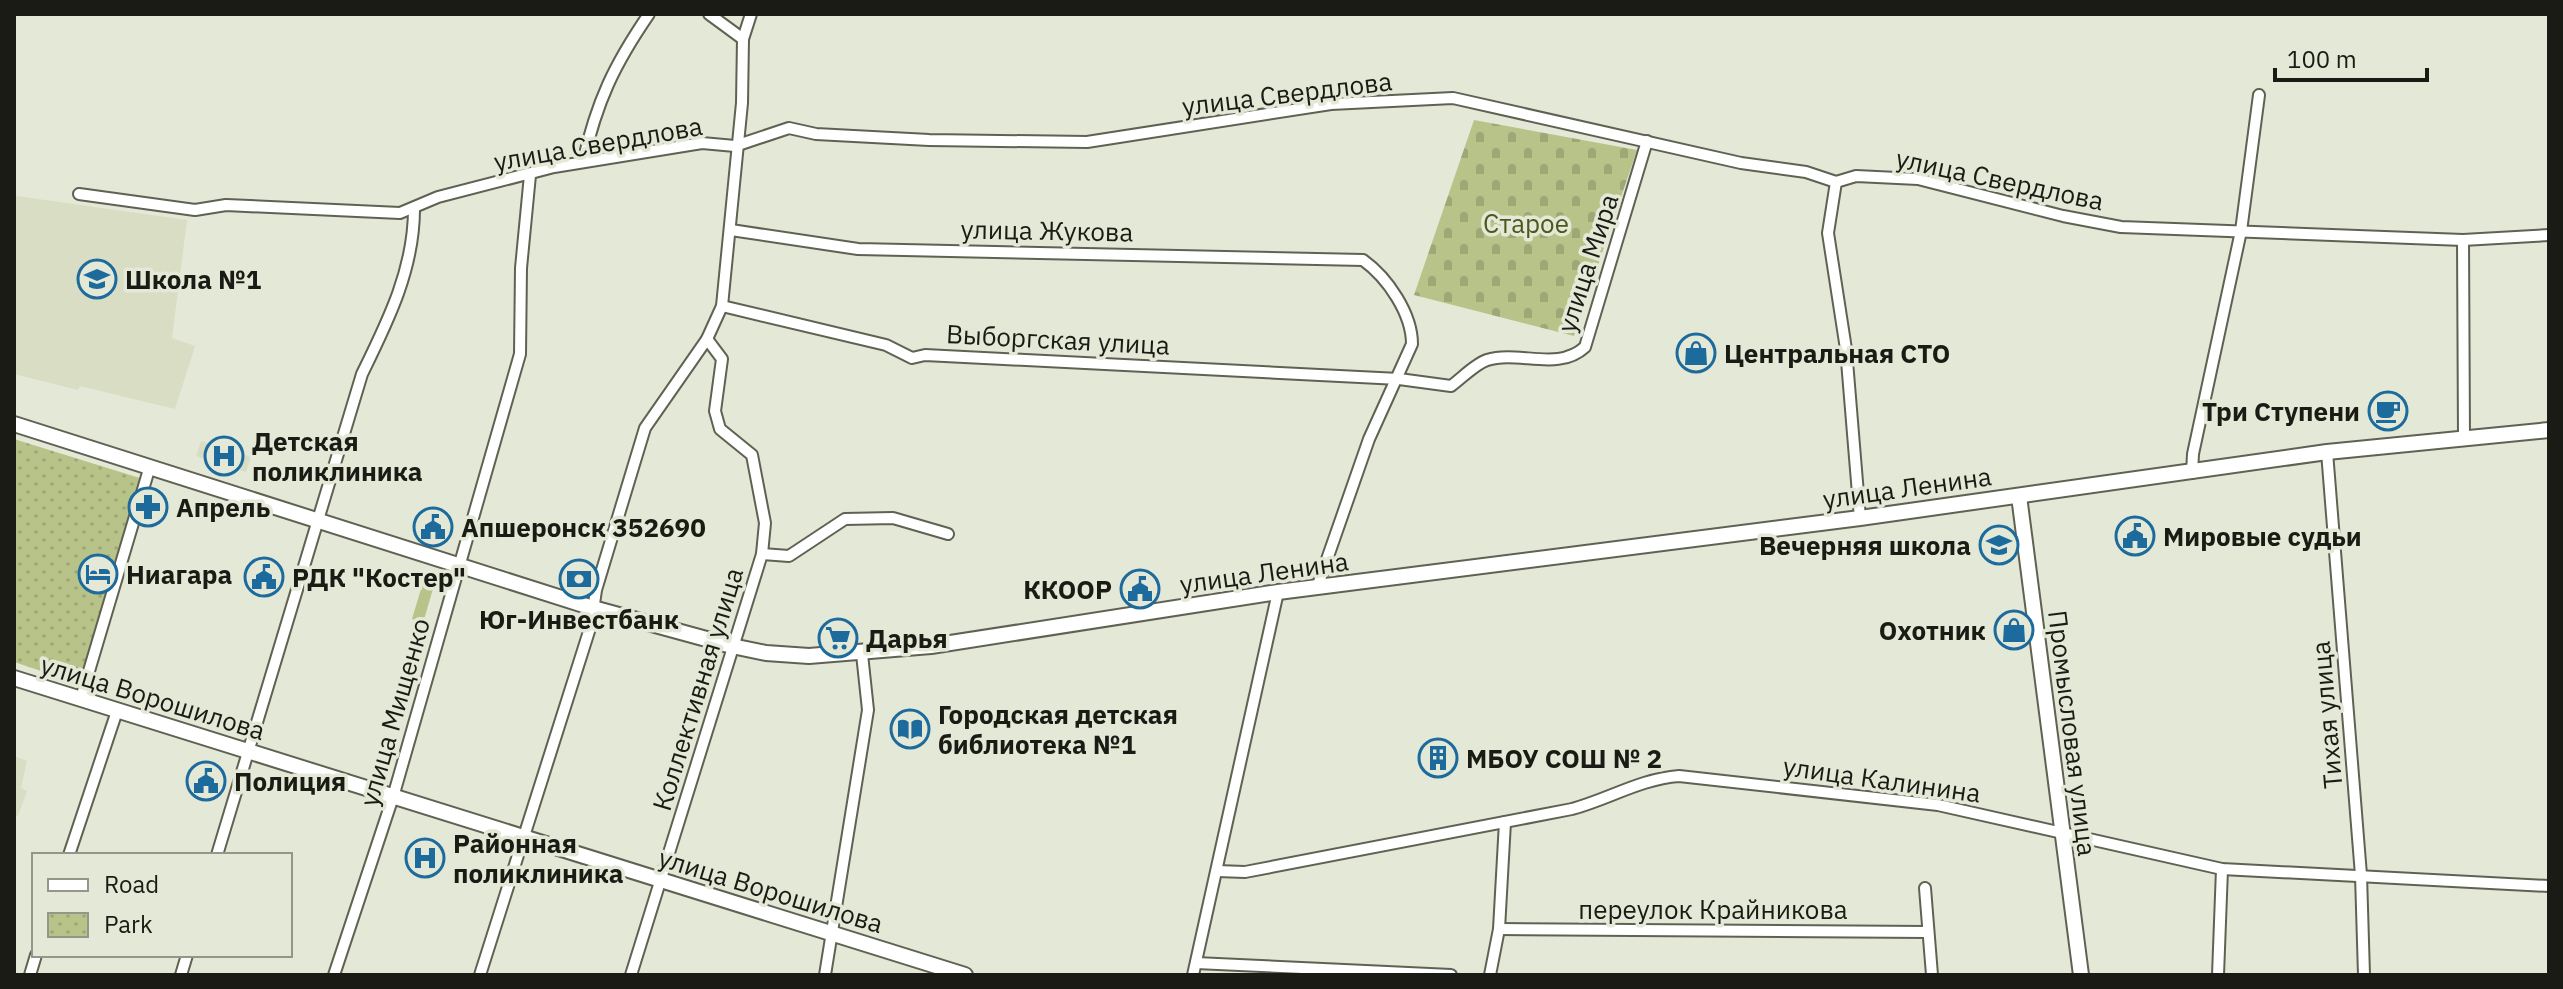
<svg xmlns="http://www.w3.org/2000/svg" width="2563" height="989" font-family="'IBM Plex Sans',sans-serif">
<defs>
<pattern id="cemetery-stones" width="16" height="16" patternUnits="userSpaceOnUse" patternTransform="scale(2)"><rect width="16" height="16" fill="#b8c389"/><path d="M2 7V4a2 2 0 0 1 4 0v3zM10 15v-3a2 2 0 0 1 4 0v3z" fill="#9ea775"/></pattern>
<pattern id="park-dots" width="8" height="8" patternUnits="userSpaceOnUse" patternTransform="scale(2)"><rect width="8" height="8" fill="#b8c389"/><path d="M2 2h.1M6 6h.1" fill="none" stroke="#9ea775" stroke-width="1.8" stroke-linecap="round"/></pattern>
</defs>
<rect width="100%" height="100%" fill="#e4e8d6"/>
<!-- built -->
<g fill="#d8ddc4">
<path d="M16 196 187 220 172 338 195 346 175 409 80 386 78 390 14 374Z"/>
<path d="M201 441 251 457 246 472 196 456Z"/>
<path d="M14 756 27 761 21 788 27 791 18 816 14 815Z"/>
</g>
<!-- cemetery -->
<path fill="url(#cemetery-stones)" d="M1474 120 1637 150 1574 336 1414 295Z"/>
<!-- park -->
<path fill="url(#park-dots)" d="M14 439 143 479 80 684 14 662Z"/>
<!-- garden -->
<path fill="#b8c389" d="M424 579 435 582 423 623 412 619Z"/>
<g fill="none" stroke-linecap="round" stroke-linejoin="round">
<defs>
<g id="street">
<path d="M709 14 743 39"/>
<path d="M583 162C597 101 614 65 649 14"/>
<path d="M1836 182 1828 233 1846 349 1860 518"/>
<path d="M79 194 195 210 226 205 400 213 438 197 554 167 702 143 735 146 789 128 816 134 929 140 1087 142 1331 104 1453 98 1741 163 1806 172 1836 182 1856 176 1918 179 2063 216 2121 227 2463 240 2549 235"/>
<path d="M731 230 858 249 1363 260C1388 278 1412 314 1412 344L1369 439 1317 588"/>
<path d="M2463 240 2464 437"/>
<path d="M722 306 886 345 912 358 925 355 1399 379 1451 386C1462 378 1475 364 1487 360 1519 350 1558 372 1585 347L1647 141"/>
<path d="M2327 452 2361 875 2364 975"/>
<path d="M2192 473 2193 454 2241 231 2259 95"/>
<path d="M762 554 789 556 845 519 893 518 948 534"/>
<path d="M81 698 150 466"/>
<path d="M69 855 117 711"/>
<path d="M217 855 362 374C388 321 414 269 414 209"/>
<path d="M1217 871 1245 872 1572 809C1609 799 1640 779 1679 776L1938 805 2222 869 2549 886"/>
<path d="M1925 888 1932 975"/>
<path d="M1499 929 1928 932"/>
<path d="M1196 963 1451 975"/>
<path d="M30 975 36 955"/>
<path d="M181 975 187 955"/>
<path d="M334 975 393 797 520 354 521 268 530 175"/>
<path d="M480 975 591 625 596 590 645 428 707 339 722 306 742 103 743 39 751 14"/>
<path d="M631 975 762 554 765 523 752 455 720 429 715 411 722 359 707 339"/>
<path d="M825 975 868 710 862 654"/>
<path d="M1193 975 1278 592"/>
<path d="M1490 975 1499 929 1505 822"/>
<path d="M2218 975 2222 869"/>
</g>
<g id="secondary">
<path d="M14 424 593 608 732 646 766 653 809 656 931 646 1278 592 1860 518 2327 452 2549 430"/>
<path d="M2019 496 2081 975"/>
<path d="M14 678 965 975"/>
</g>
</defs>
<!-- street casing -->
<use href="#street" stroke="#5f6252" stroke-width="14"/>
<!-- secondary casing -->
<use href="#secondary" stroke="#5f6252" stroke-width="18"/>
<!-- street -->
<use href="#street" stroke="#fff" stroke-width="10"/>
<!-- secondary -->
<use href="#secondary" stroke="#fff" stroke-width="14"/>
</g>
<!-- icons -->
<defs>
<symbol id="school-ring" viewBox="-11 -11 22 22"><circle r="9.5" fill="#e4e8d6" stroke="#1d6b9d" stroke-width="1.5"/><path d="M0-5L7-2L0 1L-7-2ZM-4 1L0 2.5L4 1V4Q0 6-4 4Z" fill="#1d6b9d"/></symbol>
<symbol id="shop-ring" viewBox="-11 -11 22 22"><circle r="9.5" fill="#e4e8d6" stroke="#1d6b9d" stroke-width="1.5"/><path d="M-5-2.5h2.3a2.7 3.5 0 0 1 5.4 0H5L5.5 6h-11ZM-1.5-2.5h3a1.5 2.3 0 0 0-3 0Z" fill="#1d6b9d"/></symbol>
<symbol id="cafe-ring" viewBox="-11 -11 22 22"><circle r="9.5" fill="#e4e8d6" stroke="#1d6b9d" stroke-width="1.5"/><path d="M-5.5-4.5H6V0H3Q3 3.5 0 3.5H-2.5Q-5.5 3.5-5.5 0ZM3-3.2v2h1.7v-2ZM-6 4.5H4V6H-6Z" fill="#1d6b9d"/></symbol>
<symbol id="hospital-ring" viewBox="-11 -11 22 22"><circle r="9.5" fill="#e4e8d6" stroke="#1d6b9d" stroke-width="1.5"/><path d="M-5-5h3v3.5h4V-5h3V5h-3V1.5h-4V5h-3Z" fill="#1d6b9d"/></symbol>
<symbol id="pharmacy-ring" viewBox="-11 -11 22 22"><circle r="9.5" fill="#e4e8d6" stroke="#1d6b9d" stroke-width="1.5"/><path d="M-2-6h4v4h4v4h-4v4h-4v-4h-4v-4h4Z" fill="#1d6b9d"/></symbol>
<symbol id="civic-ring" viewBox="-11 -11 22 22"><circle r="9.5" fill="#e4e8d6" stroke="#1d6b9d" stroke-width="1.5"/><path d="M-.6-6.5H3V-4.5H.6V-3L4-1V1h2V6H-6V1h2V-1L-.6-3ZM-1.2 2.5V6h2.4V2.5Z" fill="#1d6b9d"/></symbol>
<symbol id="hotel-ring" viewBox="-11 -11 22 22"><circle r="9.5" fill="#e4e8d6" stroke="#1d6b9d" stroke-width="1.5"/><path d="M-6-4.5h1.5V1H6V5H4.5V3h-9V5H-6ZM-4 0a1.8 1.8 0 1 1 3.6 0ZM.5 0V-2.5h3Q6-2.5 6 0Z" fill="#1d6b9d"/></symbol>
<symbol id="bank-ring" viewBox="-11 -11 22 22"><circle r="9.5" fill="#e4e8d6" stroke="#1d6b9d" stroke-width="1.5"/><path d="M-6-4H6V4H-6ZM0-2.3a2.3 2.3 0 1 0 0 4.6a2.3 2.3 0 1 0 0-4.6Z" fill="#1d6b9d"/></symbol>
<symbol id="supermarket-ring" viewBox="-11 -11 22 22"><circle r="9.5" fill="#e4e8d6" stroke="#1d6b9d" stroke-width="1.5"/><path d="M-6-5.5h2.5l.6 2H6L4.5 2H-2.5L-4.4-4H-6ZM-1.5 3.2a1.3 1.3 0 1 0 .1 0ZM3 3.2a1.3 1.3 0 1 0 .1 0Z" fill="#1d6b9d"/></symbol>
<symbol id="library-ring" viewBox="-11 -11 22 22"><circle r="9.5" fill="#e4e8d6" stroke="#1d6b9d" stroke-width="1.5"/><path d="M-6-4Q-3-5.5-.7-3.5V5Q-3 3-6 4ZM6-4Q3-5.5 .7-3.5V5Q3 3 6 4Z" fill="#1d6b9d"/></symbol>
<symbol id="building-ring" viewBox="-11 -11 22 22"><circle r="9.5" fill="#e4e8d6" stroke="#1d6b9d" stroke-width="1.5"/><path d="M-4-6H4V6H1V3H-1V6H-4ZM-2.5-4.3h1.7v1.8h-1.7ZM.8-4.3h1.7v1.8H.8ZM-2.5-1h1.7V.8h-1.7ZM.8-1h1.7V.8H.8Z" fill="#1d6b9d"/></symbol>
</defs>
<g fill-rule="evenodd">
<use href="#school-ring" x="75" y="257" width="44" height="44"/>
<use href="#shop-ring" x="1674" y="331" width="44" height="44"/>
<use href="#cafe-ring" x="2366" y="389" width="44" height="44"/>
<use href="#hospital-ring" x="202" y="434" width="44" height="44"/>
<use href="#pharmacy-ring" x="126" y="485" width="44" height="44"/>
<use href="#civic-ring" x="411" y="505" width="44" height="44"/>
<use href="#civic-ring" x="2113" y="514" width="44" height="44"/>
<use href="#school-ring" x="1977" y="523" width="44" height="44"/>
<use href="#hotel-ring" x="76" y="552" width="44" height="44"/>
<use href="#civic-ring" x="242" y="555" width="44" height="44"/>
<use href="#bank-ring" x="557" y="557" width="44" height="44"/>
<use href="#civic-ring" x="1118" y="567" width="44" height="44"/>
<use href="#shop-ring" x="1992" y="608" width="44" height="44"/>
<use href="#supermarket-ring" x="816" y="616" width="44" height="44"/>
<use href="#library-ring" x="888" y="707" width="44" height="44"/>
<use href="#building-ring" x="1416" y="736" width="44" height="44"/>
<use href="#civic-ring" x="184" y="759" width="44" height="44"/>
<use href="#hospital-ring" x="403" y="836" width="44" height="44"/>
</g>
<g text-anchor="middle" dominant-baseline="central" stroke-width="7" stroke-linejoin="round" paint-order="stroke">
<!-- street labels -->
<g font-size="26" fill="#191b14" stroke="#e4e8d6">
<text transform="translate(1287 93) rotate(-7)">улица Свердлова</text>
<text transform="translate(598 143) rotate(-10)">улица Свердлова</text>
<text transform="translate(2000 179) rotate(12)">улица Свердлова</text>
<text transform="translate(1047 230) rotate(1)">улица Жукова</text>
<text transform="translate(1587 263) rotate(-72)">улица Мира</text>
<text transform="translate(1058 339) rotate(3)">Выборгская улица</text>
<text transform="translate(1907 487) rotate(-8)">улица Ленина</text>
<text transform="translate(1264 572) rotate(-8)">улица Ленина</text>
<text transform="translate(697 689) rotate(-73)">Коллективная улица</text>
<text transform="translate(153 697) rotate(17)">улица Ворошилова</text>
<text transform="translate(394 712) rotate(-74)">улица Мищенко</text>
<text transform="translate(2326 715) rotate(-95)">Тихая улица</text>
<text transform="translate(2073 733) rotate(83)">Промысловая улица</text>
<text transform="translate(1882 779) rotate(8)">улица Калинина</text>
<text transform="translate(771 890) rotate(17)">улица Ворошилова</text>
<text x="1713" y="909">переулок Крайникова</text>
</g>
<!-- park labels -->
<g font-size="26" fill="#4f571e" stroke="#e4e8d6">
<text x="1526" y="223">Старое</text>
</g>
<!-- poi labels -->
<g font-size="26" font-weight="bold" fill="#191b14" stroke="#e4e8d6" text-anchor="start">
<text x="125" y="279">Школа №1</text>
<text x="1724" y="353">Центральная СТО</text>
<text x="2360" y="411" text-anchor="end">Три Ступени</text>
<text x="252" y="441">Детская<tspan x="252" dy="30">поликлиника</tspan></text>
<text x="176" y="507">Апрель</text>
<text x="461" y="527">Апшеронск 352690</text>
<text x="2163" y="536">Мировые судьи</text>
<text x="1971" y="545" text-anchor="end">Вечерняя школа</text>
<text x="126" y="574">Ниагара</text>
<text x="292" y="577">РДК "Костер"</text>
<text x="1112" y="589" text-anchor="end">ККООР</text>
<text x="579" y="619" text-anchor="middle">Юг-Инвестбанк</text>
<text x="1986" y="630" text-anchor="end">Охотник</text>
<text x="866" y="638">Дарья</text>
<text x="938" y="714">Городская детская<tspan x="938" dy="30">библиотека №1</tspan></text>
<text x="1466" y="758">МБОУ СОШ № 2</text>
<text x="234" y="781">Полиция</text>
<text x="453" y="843">Районная<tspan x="453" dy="30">поликлиника</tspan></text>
</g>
</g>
<!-- border -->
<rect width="2563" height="989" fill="none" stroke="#191b14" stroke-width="32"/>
<!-- legend -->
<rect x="32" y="853" width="260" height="104" fill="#e4e8d6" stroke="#939688" stroke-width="2"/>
<rect x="48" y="879" width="40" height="12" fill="#ffffff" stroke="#939688" stroke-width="2"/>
<text x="104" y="893" font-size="24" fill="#191b14">Road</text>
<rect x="48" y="913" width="40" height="24" fill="url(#park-dots)" stroke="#939688" stroke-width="2"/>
<text x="104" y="933" font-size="24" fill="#191b14">Park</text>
<!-- scale -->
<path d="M2275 68v12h152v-12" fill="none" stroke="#191b14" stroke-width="4"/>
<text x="2287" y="68" font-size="24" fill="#191b14" stroke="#e4e8d6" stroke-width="6" paint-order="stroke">100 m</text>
</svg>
